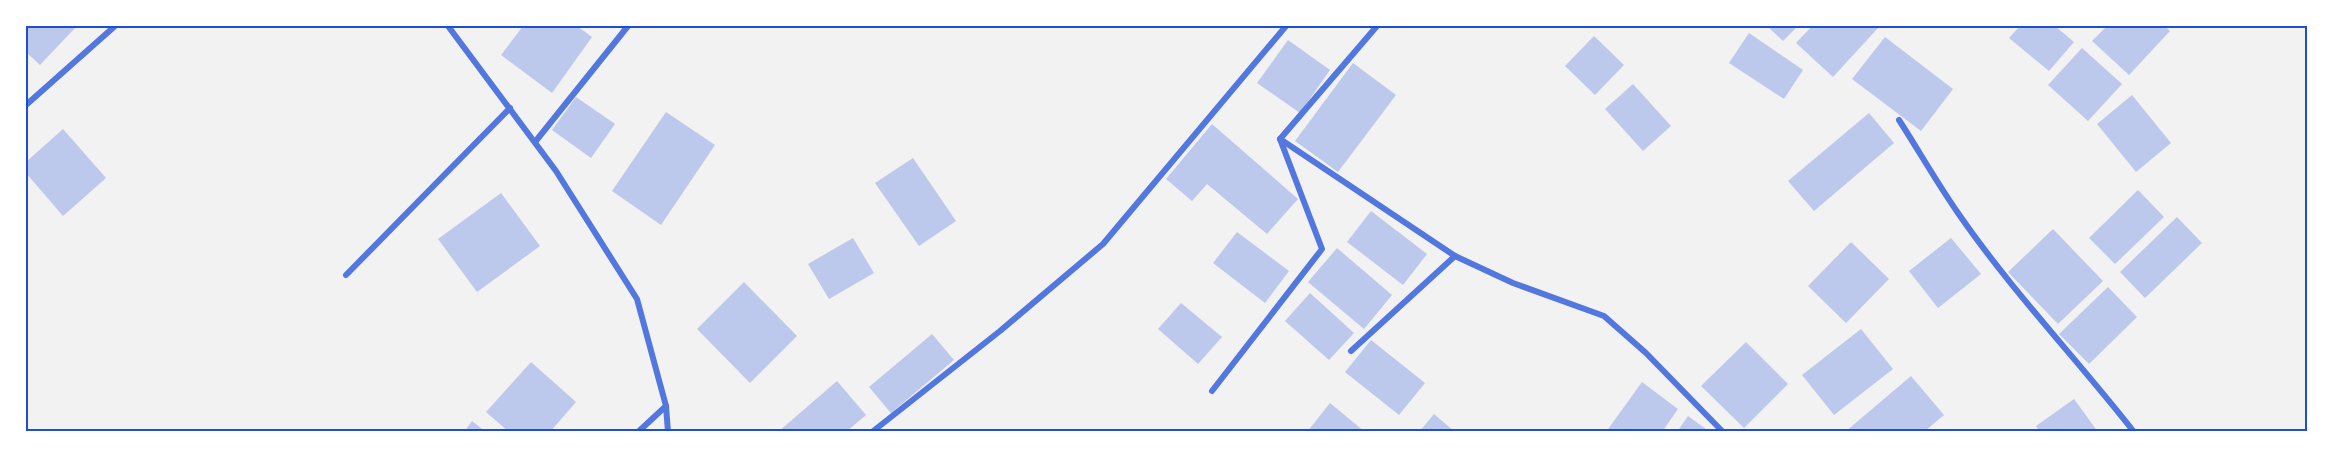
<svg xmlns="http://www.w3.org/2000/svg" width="2333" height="457" font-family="Karla,sans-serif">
<rect width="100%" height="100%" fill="#f2f2f2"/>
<!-- building -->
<g fill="#bdc9ec">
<path d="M26 26H73L75 28 40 65 26 52Z"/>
<path d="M523 26H577L592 37 552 93 501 55Z"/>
<path d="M1767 26H1798L1783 41Z"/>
<path d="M1812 26H1876L1878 28 1833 77 1796 43Z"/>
<path d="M2020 26H2055L2074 42 2049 71 2009 38Z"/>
<path d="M2107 26H2165L2170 31 2129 75 2092 41Z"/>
<path d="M1749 33 1803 70 1784 99 1729 63Z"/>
<path d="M1594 36 1624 65 1595 95 1565 66Z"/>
<path d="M1885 37 1953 89 1921 131 1852 79Z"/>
<path d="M1288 40 1330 70 1300 113 1257 83Z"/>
<path d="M2082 48 2122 84 2088 121 2048 85Z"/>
<path d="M1353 63 1396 95 1338 172 1295 141Z"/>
<path d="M1633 84 1671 126 1643 151 1605 109Z"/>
<path d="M2132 95 2171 143 2136 172 2097 124Z"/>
<path d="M576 97 615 124 591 158 552 130Z"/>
<path d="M666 112 715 145 661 225 612 191Z"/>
<path d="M1869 113 1894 143 1814 211 1788 181Z"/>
<path d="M1212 124 1298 199 1267 234 1207 184 1192 201 1166 179Z"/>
<path d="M63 129 106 178 63 216 26 173V162Z"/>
<path d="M913 158 956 221 919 246 875 183Z"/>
<path d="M2138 190 2164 217 2115 264 2089 238Z"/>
<path d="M501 193 540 246 477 292 438 239Z"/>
<path d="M1371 211 1427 254 1403 285 1347 242Z"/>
<path d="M2177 217 2202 243 2145 298 2120 272Z"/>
<path d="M2053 229 2103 281 2058 324 2008 272Z"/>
<path d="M1237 232 1289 271 1265 303 1213 263Z"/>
<path d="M853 238 874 273 829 299 808 264Z"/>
<path d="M1951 238 1981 274 1938 308 1909 271Z"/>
<path d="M1851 242 1889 279 1846 323 1808 286Z"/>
<path d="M1337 248 1392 295 1364 329 1308 282Z"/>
<path d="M744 282 797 336 750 383 697 329Z"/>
<path d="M2108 287 2137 317 2089 364 2059 334Z"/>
<path d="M1310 293 1354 333 1329 360 1285 321Z"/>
<path d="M1181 303 1222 337 1198 364 1158 329Z"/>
<path d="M1861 329 1893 369 1834 415 1802 375Z"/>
<path d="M932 334 954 360 891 413 869 387Z"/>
<path d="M1371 340 1425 383 1399 415 1345 372Z"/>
<path d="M1746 342 1788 384 1744 428 1701 386Z"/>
<path d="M531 362 576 402 550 432H509L486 412Z"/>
<path d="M1911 376 1944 415 1924 432H1845Z"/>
<path d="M837 381 866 415 846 432H778Z"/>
<path d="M1642 382 1678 409 1662 432H1606Z"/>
<path d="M2074 399 2098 432H2040L2036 426Z"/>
<path d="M1330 403 1365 432H1307Z"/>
<path d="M1434 414 1455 432H1419Z"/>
<path d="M1688 416 1710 432H1677Z"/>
<path d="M472 421 486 432H464Z"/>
</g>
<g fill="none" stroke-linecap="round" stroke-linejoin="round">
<!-- minor -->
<g stroke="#5277de" stroke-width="6">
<path d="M448 26 556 171 637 299 666 406 668 432"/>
<path d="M26 105 115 26"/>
<path d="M1899 120C1919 151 1937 183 1958 213 2011 290 2076 358 2134 432"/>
<path d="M1280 139 1455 256 1513 283 1604 316 1646 353 1723 432"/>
<path d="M535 142 628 26"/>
<path d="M346 275 510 108"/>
<path d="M1351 351 1455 256"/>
<path d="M1212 391 1322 249 1280 139 1377 26"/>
<path d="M638 432 666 406"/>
<path d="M872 432 1000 331 1103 244 1286 26"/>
</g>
</g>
<!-- border -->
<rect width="2333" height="457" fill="none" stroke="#ffffff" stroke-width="54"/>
<rect x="27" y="27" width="2279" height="403" fill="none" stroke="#1d4ed8" stroke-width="2"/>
</svg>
